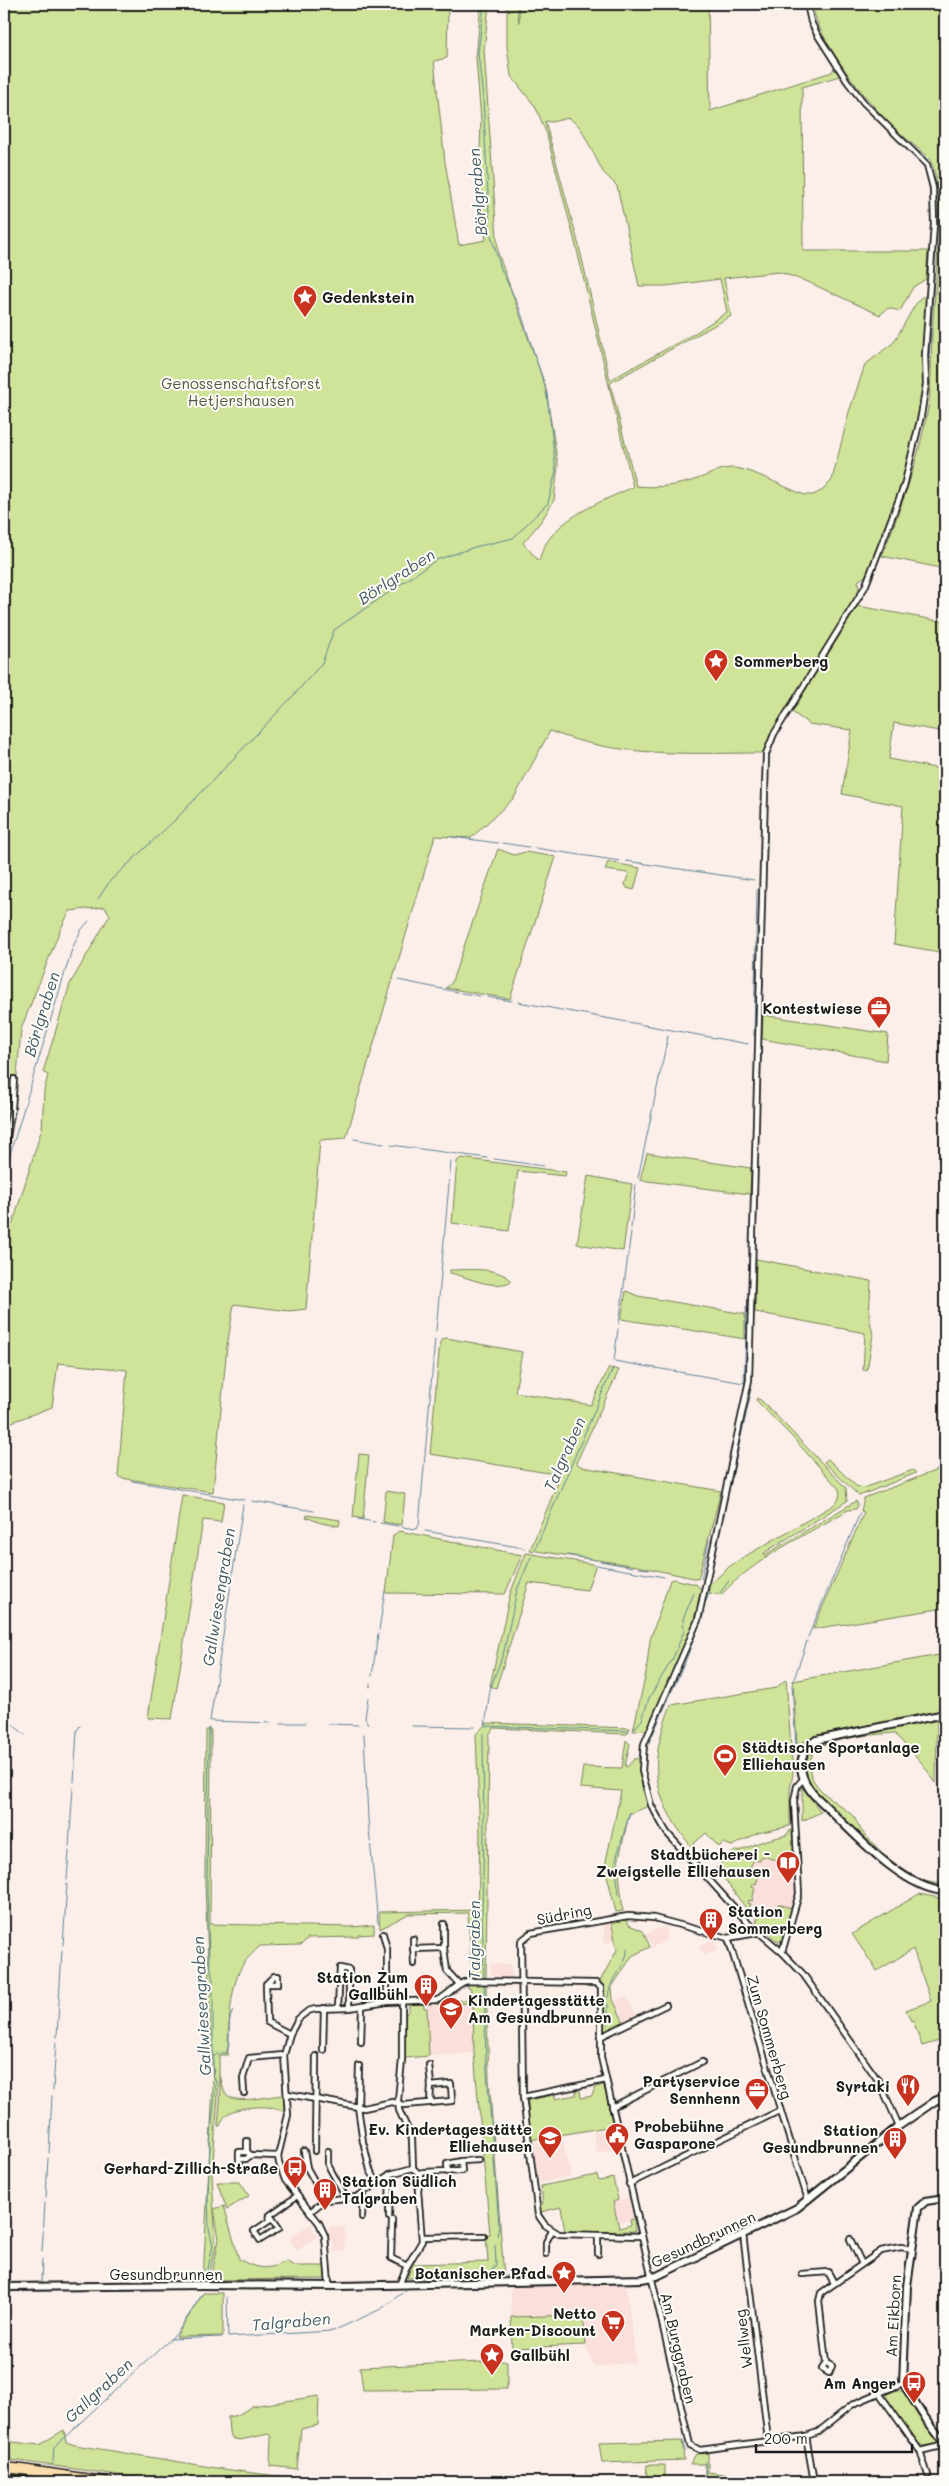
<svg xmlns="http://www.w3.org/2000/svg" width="949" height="2486" font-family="Mali,sans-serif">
<rect width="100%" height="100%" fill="#fcefea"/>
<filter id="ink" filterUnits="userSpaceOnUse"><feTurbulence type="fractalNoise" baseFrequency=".02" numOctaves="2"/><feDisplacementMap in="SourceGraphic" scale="10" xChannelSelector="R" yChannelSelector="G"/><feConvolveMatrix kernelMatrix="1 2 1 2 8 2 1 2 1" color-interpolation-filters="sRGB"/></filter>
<g filter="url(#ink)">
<!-- built -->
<g fill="#fadfda">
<path d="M793 1830 796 1848 797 1894 793 1911 777 1909 758 1914 756 1922 716 1868 736 1850 737 1852 763 1841 787 1835 789 1831Z"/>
<path d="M611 1921 615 1940 605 1943 603 1923Z"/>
<path d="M664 1926 668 1934 665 1936 667 1940 653 1947 646 1934Z"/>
<path d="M713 1939 718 1949 704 1956 699 1946Z"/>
<path d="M491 1964H511L512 1979H495V1975H491Z"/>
<path d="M626 1996 636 2014 623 2021 614 2002Z"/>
<path d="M473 2003 474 2053 429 2056 427 2004Z"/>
<path d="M613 2128 618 2148 597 2153 593 2132Z"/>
<path d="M562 2138 571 2176 540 2183 539 2177H535L531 2142Z"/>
<path d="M629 2198 634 2219 618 2223 613 2201Z"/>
<path d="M310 2224 318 2236 297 2251 289 2239Z"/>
<path d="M329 2227H345L344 2252H334L333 2241 329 2238Z"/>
<path d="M626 2284 636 2362 594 2367 586 2345 582 2315 511 2317V2287Z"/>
</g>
<!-- green -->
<g fill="#d0e499" stroke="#76805a" fill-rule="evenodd">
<path d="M4 4H448L447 58 434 61 445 162 459 245 486 240 479 178 481 121 476 58 481 4H489L484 50 498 253 545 385 558 465 554 500 542 520 523 543 539 561C548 520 599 503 633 487L576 246 546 132 535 106 511 76 507 47V4H517L519 23V4H708L710 111 832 72 834 68 840 76 802 87 803 251H928L926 279 913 287 900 311 888 308 880 315 808 282 779 272 724 278 731 316 610 383 636 486C658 488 679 486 700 478 712 474 719 468 733 468 752 469 785 488 805 495H813L823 490 832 480 849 412 865 365 894 342 915 305 922 297 928 296 922 401 904 476 873 562 867 575 858 581 859 591 763 751 761 753C691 753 617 758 550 731L514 798 471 838 435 836 346 1138 320 1140 306 1309 289 1311 234 1304 227 1346 213 1492 121 1478 118 1476 127 1370 58 1363 52 1407 4 1425V1234L13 1223 42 1128 44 1091 48 1075 43 1072 70 984 110 915 105 907 70 911 60 930 21 1029 17 1076 4 1075ZM569 118 580 127 603 172 617 186 639 286H666L720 279 727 312 695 333 610 380 579 246 545 121 551 122Z"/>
<path d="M812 4H945V569L882 556C901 507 919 460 928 408 932 383 931 357 932 332 934 299 947 181 929 159 919 148 906 139 895 129 867 102 818 42 812 4Z"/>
<path d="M858 606 945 622V732L894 723 889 759 945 770V953L894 944 903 806 842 794 852 730 809 724 792 712Z"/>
<path d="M498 849 514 855 525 852 556 857 510 999 446 988 451 984Z"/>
<path d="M608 862 640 868 634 890 627 888 625 884 629 873 605 870Z"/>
<path d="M763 1015 888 1034 886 1061 762 1039Z"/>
<path d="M647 1153 751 1168 750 1194 640 1180Z"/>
<path d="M461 1158 566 1172 565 1176 518 1171 509 1231 452 1223 457 1161Z"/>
<path d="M588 1176 632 1184 623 1251 577 1244Z"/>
<path d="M756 1259 871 1281 869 1316 873 1335 867 1370H863L865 1333 755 1312Z"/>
<path d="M450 1270C470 1270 497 1266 512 1281 493 1291 469 1277 450 1273Z"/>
<path d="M626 1291 638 1296 745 1314V1339L621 1319Z"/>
<path d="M447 1338 522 1352 515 1392 591 1405 609 1368 619 1370 576 1463 582 1467 721 1491 698 1579 637 1566 530 1550 561 1475 430 1454 440 1342 442 1339Z"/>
<path d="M757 1398 762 1401 846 1488 847 1501 764 1553 765 1555 856 1501 858 1505 856 1509 848 1510C806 1535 755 1558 721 1595L709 1593V1585L729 1567 742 1558 832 1506C838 1501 841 1498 839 1489L795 1440 756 1400Z"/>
<path d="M359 1454 369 1455 363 1519 353 1517Z"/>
<path d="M828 1459 856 1486 863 1488 913 1470 916 1473 859 1496 824 1462Z"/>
<path d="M945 1467V1608L813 1629 864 1512 861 1511 864 1498Z"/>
<path d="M386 1491 405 1494 402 1525 383 1522Z"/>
<path d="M182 1495 224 1502 221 1522 203 1520 172 1719 148 1718Z"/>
<path d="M307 1515 340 1520 339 1526 321 1523 306 1517Z"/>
<path d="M399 1531 522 1555 505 1594 386 1593 393 1536Z"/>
<path d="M526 1553 592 1564 595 1567 587 1590 529 1583 496 1688 490 1686 510 1594Z"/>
<path d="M673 1579 696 1584 701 1589 693 1624 682 1654 646 1730 633 1731 646 1673 650 1640 670 1580Z"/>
<path d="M945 1654 939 1714 831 1733 797 1744 793 1681Z"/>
<path d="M786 1679 793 1774 790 1789V1826L758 1833 732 1846 723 1843 719 1847 706 1833 691 1846C651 1796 648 1764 671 1705L776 1688Z"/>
<path d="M937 1718 936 1783 921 1762 894 1733C876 1735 819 1737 812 1755 800 1783 834 1800 851 1814 855 1817 858 1825 861 1830 876 1849 916 1887 942 1883L945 1718V1888C930 1890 908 1877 897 1868 878 1853 809 1794 804 1773 800 1761 809 1752 816 1743Z"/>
<path d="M487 1723 630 1728 627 1734 494 1728 489 1735 486 1979H472L468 1913 408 1914 380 1929 379 1912 478 1910 480 1836 476 1734Z"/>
<path d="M206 1730H211L210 1924 351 1927 374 1925V1934L358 1935V1937L308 1938 301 1945 260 1946C255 1951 248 1957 244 1963 230 1982 228 2031 228 2055H219V2082L212 2175 216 2246 208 2280H203L213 2087 205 1884Z"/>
<path d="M626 1740 630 1744 625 1766 627 1767 634 1759 639 1758 642 1787 649 1806 629 1814 618 1863 623 1911 616 1912 606 1871V1861L621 1791 580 1788 583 1767 622 1768Z"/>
<path d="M802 1787 821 1812 802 1821Z"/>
<path d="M793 1830 797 1872 787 1870 788 1863 761 1856 760 1861 754 1860 749 1869 759 1875 756 1884H753L752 1887 755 1888 752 1901 749 1900 748 1903 751 1904 748 1911 716 1868 736 1850 737 1852 763 1841 787 1835 789 1831Z"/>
<path d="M919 1894 945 1899V2026L941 2027 945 2039 922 2046 913 2020 911 2021 906 2010 931 2001 913 1949 877 1971 852 1934Z"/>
<path d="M778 1904 791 1908 793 1911 783 1940 778 1942 756 1922 762 1909 771 1911 772 1908 777 1909Z"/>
<path d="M627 1920 629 1925 643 1931 650 1947 632 1956 612 1987 613 2000 624 2023 606 2031 604 2029V1986L600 1981 617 1950 611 1921Z"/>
<path d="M468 1984H486L489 2078 504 2277 407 2278 413 2264 488 2262 486 2235 490 2234 474 2053 473 2003 435 2004 469 1999 471 1989 468 1988Z"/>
<path d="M409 2004H424V2008H427L429 2056 405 2058 404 2017 409 2010Z"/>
<path d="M220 2075C222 2080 222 2089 226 2094 236 2106 270 2095 284 2095V2112C275 2104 240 2106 229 2113 224 2116 222 2121 220 2126H218L221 2090Z"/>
<path d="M604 2085 613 2126 530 2140 528 2100 555 2095V2099L576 2095V2091L580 2090 581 2098 592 2096 595 2087Z"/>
<path d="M597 2175 599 2181 613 2178 618 2200 613 2202 619 2228 631 2225 630 2220 634 2219 635 2231 565 2232 561 2207 541 2212 540 2205 543 2204 541 2186Z"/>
<path d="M217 2182H240L249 2196 227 2209Z"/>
<path d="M224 2206 239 2259C255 2269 270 2271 286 2261L294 2266H325V2279L213 2280 212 2274 219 2239 214 2209Z"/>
<path d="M203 2293H223V2336L176 2337Z"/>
<path d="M583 2315 586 2345 512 2348 511 2317Z"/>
<path d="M507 2361V2389L363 2390 360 2367Z"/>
<path d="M897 2390 904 2392 937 2441 936 2444 923 2446 917 2442 884 2399 887 2394Z"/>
<path d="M319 2396 318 2425 301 2429 297 2469 270 2466 271 2437 269 2434 240 2440 232 2439 229 2433 228 2417 238 2415 252 2406Z"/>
<path d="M64 2430 66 2442 75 2445 223 2469 324 2482H168L4 2459V2441L39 2445Z"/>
<path d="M682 2441 684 2460 602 2463 599 2443Z"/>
<path d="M708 2453V2472L788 2482H705V2464H690L696 2454Z"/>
<path d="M647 2465H665V2482H646Z"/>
</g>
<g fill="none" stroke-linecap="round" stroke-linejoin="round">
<!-- stream -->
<g stroke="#5c8296" stroke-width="1">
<path d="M810 4C815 38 856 89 879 115"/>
<path d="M900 135 927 159 935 180 937 225 928 377"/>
<path d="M924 414 928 386"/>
<path d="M907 482 910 469"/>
<path d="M452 837 498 843"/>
<path d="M767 840V815"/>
<path d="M502 843 620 861"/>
<path d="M626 861 754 880"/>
<path d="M98 899 110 881 176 819 294 695 322 663 334 630 436 560 475 547 513 538 548 503 556 471 547 393 519 307 501 269 490 232 483 98 478 53 484 4"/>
<path d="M764 918 766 847"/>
<path d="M398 980 457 992"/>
<path d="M763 985 764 922"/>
<path d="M461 993 480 996"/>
<path d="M487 997 512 1001"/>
<path d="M518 1002 748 1044"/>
<path d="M762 1011V989"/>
<path d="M754 1036 757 890"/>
<path d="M761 1045 762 1016"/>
<path d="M354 1139 384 1144"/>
<path d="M391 1145 487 1158"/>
<path d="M758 1157 761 1051"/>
<path d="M494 1159 544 1166"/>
<path d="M4 1174 72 949 81 930 89 921"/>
<path d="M638 1178 668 1036"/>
<path d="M757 1202 758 1162"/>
<path d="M631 1228 636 1184"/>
<path d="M756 1234 757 1206"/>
<path d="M754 1285 756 1238"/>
<path d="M754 1305V1296"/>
<path d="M619 1324 631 1232"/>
<path d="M618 1329 614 1361 744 1383 746 1334"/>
<path d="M746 1330V1307"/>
<path d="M436 1331 451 1161"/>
<path d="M752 1381 753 1316"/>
<path d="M132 1481 244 1500"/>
<path d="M252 1501 314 1511"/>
<path d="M243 1505 210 1721 271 1723"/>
<path d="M358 1519 375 1522"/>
<path d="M380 1523 398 1526"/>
<path d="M402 1527 417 1529 419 1525 435 1339"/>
<path d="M720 1529 750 1397"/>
<path d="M425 1531 524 1548"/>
<path d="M535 1549 613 1368"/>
<path d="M715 1549 719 1533"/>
<path d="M568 1555 596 1560"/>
<path d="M531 1557 517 1590 504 1651 490 1690 485 1726 628 1731"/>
<path d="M600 1561 633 1567"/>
<path d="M596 1565 664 1577"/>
<path d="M639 1568 649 1569"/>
<path d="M701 1579 709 1540"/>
<path d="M720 1593 729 1581"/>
<path d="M706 1601 709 1594 708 1585"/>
<path d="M379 1630 385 1591"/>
<path d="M808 1637 860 1513"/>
<path d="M372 1676 378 1634"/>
<path d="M370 1687V1683"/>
<path d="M368 1698 365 1718 368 1724"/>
<path d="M4 1717 25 1735"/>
<path d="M281 1723H305"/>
<path d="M327 1724 358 1725"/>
<path d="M412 1726 475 1727"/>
<path d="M634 1729 642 1720 649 1698 673 1658 684 1631 683 1619 694 1593"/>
<path d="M483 1733 484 1835 482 1910 484 1979"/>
<path d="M364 1734 368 1819 378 1923"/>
<path d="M648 1745 685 1662 704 1613"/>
<path d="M796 1747 792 1685 807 1641"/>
<path d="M645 1754 647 1747"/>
<path d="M645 1768V1776"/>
<path d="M74 1782 77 1730 80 1726"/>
<path d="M650 1809 670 1841 737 1915"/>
<path d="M69 1846 73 1788"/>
<path d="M695 1861 729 1898"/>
<path d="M67 1880 69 1851"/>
<path d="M619 1895 615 1863 630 1812"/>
<path d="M734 1904 750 1921"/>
<path d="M63 1945 67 1884"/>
<path d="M484 1983 486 2059 499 2225 497 2236"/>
<path d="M608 1998C609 1976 629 1964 627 1948"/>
<path d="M608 2026V2004"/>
<path d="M57 2037 62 1950"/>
<path d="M221 2053H226C233 2041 225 2023 233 2011"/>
<path d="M214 2057 218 2053"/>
<path d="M53 2090 56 2042"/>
<path d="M49 2153 52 2096"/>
<path d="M46 2197 48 2158"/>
<path d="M42 2252 45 2203"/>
<path d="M42 2259 41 2283 205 2281 213 2246 209 2228 208 2196 210 2143 216 2085 213 2068V1981L209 1958 207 1888 209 1728"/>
<path d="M506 2276H546"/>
<path d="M413 2277 477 2276 489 2274 496 2265 495 2245"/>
<path d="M9 2284H31"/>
<path d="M38 2291 195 2289"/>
<path d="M4 2292 29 2291"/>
<path d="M227 2297 228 2337 333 2331 381 2309 406 2290"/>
<path d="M170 2339 222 2337"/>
<path d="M683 2441 685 2451"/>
<path d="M53 2462 54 2447 177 2333 202 2295"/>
<path d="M705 2482 706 2462"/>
</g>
<defs>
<g id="street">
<path d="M807 4 811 22 817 34 847 81 864 103 927 165 933 188 934 224 925 355 926 384 921 416 904 486 865 587 774 734 766 754 749 1380 698 1620 644 1744 642 1771 651 1805 667 1833 748 1923 782 1952 803 1974 880 2083 899 2126"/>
<path d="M4 1154 12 1108 14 1079"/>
<path d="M383 1934 387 1949V2002"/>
<path d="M728 1938 808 2200"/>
<path d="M413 1939 414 1964"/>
<path d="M444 1948 447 1971 459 1984"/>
<path d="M413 1949 444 1948V1924"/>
<path d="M782 1952 799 1894 794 1801 797 1786 803 1779"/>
<path d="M266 1984H278V1976H274L266 1984 267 2022 290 2034"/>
<path d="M338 2008 340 1968 349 1970V2008"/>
<path d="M600 2037 666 2005"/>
<path d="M361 2042 362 2007"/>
<path d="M323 2050 324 2008"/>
<path d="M429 2065 431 2086"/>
<path d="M359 2066 358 2107 363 2142"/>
<path d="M244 2093 243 2078 249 2058 284 2055"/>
<path d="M288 2094 364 2108 392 2102 404 2105 452 2101 451 2084 431 2086 430 2103"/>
<path d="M523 2097 606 2080"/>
<path d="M612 2107 702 2062"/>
<path d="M364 2145 370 2170 377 2182"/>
<path d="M304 2151 307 2168 325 2200"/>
<path d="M315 2151 316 2056"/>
<path d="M328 2151V2165L346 2198"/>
<path d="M247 2152V2141"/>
<path d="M251 2155 246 2159H239V2152H247L251 2155 278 2156"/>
<path d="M239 2159V2168"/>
<path d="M461 2161 479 2160"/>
<path d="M419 2173C433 2170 448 2172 462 2171L461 2161 447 2164 448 2172"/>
<path d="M629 2184 779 2111"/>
<path d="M310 2212 325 2200 357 2197 390 2174 413 2168"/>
<path d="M270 2215 279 2228 260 2240 254 2231 269 2221 270 2215 297 2196"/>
<path d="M362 2217 363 2194"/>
<path d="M389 2217 390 2174"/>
<path d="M392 2220 391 2258 407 2266"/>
<path d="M743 2234 768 2440"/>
<path d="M598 2236V2254"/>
<path d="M641 2236 559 2234 545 2225 538 2215 523 2097 521 1941 531 1933 628 1916 654 1918 728 1938 757 1933"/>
<path d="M423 2237 484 2236"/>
<path d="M850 2239 862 2264"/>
<path d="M546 2254V2242L552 2231"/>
<path d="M802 2274 828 2272 834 2283"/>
<path d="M400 2283 406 2268 422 2241 418 2190 421 2176 413 2168 412 2139 399 2110 398 2100 402 2060V2001"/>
<path d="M329 2284 325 2236 319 2223 285 2180 279 2163 278 2156 288 2115 284 2055 290 2034 298 2019 308 2011 315 2009 349 2008 387 2002 437 2000C449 1996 455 1984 467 1981L596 1983 601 1988V2057L690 2445 700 2450 806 2436 818 2432 853 2404 903 2383"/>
<path d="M826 2363 832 2366 829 2373 822 2369 826 2363 819 2301 821 2293 881 2251 901 2247 912 2249"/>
<path d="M879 2393 920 2451 945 2445"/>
<path d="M806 2436 814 2482"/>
<path d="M920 2451 928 2475"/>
</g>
<g id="secondary">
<path d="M945 1714 816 1740C795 1756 798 1776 814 1795 847 1825 900 1889 945 1891"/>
<path d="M945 2198 926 2201 918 2208 907 2286 903 2383 923 2415 945 2444"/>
<path d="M4 2287 203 2285 340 2286 642 2279 657 2276 797 2208 899 2126 935 2101 945 2097"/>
</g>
<g id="highway">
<path d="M4 2467 108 2482"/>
<path d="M4 2479 27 2482"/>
</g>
</defs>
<!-- street casing -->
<use href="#street" stroke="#1c1c1c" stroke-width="8"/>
<!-- secondary casing -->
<use href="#secondary" stroke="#1c1c1c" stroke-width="10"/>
<!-- highway casing -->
<use href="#highway" stroke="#1c1c1c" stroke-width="12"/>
<!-- street -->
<use href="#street" stroke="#fdfcf7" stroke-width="4.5"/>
<!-- secondary -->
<use href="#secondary" stroke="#fdfcf7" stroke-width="6"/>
<!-- highway -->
<use href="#highway" stroke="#faddab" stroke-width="9"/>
</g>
</g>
<!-- icons -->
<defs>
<symbol id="sight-pin" viewBox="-11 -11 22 30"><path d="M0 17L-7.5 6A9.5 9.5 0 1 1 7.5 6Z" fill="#c8321e" stroke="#fdfcf7"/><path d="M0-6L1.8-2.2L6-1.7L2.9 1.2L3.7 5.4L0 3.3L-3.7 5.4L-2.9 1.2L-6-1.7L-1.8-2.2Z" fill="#fff"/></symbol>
<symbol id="office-pin" viewBox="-11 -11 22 30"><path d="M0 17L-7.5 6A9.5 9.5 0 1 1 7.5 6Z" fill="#c8321e" stroke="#fdfcf7"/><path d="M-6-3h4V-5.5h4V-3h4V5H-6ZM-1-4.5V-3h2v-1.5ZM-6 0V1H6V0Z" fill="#fff"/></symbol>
<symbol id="stadium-pin" viewBox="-11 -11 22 30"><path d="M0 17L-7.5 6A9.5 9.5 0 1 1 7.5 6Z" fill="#c8321e" stroke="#fdfcf7"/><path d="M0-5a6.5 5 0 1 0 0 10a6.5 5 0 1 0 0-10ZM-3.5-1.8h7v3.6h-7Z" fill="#fff"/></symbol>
<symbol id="library-pin" viewBox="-11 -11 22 30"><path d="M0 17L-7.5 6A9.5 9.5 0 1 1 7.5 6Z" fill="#c8321e" stroke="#fdfcf7"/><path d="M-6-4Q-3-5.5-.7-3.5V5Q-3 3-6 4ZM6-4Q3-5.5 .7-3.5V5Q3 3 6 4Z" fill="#fff"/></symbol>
<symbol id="building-pin" viewBox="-11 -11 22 30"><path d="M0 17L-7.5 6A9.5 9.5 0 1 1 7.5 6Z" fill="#c8321e" stroke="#fdfcf7"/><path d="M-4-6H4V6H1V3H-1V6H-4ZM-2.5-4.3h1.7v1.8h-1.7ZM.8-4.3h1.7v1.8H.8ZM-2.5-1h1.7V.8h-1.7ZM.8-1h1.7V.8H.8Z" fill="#fff"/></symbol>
<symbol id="school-pin" viewBox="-11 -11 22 30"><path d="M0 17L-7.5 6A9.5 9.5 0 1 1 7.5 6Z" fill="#c8321e" stroke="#fdfcf7"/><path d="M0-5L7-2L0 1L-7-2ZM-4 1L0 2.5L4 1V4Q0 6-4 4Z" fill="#fff"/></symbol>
<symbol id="restaurant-pin" viewBox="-11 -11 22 30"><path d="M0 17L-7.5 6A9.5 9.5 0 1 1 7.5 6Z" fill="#c8321e" stroke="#fdfcf7"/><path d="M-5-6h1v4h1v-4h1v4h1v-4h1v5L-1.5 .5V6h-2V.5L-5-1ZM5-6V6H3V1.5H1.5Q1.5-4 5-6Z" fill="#fff"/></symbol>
<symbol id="civic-pin" viewBox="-11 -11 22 30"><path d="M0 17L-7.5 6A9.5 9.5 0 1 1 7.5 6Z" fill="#c8321e" stroke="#fdfcf7"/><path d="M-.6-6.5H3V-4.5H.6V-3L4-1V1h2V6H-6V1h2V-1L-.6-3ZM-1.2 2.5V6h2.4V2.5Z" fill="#fff"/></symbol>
<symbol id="bus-pin" viewBox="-11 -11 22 30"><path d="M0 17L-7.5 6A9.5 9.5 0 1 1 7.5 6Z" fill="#c8321e" stroke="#fdfcf7"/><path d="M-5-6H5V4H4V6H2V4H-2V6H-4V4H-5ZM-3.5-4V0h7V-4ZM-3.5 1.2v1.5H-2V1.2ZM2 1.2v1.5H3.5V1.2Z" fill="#fff"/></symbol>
<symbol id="supermarket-pin" viewBox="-11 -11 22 30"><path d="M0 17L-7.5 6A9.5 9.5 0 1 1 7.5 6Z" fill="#c8321e" stroke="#fdfcf7"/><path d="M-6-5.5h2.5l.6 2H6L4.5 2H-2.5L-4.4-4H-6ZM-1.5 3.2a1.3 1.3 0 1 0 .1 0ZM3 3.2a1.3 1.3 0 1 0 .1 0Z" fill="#fff"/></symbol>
</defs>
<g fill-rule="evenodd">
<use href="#sight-pin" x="291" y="283" width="28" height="38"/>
<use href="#sight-pin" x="702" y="647" width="28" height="38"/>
<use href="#office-pin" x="865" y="994" width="28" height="38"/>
<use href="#stadium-pin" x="711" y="1742" width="28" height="38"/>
<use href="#library-pin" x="774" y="1849" width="28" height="38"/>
<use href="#building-pin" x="697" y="1906" width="28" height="38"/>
<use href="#building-pin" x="412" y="1972" width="28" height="38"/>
<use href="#school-pin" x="437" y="1995" width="28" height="38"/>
<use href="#restaurant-pin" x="894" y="2072" width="28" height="38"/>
<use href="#office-pin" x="743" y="2076" width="28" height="38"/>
<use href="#civic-pin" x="603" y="2121" width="28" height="38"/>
<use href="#school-pin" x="536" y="2124" width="28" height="38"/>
<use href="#building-pin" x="881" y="2125" width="28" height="38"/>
<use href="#bus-pin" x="281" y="2154" width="28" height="38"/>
<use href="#building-pin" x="311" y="2176" width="28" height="38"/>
<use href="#sight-pin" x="550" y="2259" width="28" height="38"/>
<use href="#supermarket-pin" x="599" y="2308" width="28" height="38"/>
<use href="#sight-pin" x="478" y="2341" width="28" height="38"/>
<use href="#bus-pin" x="900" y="2369" width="28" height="38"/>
</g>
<g text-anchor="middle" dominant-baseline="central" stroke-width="4" stroke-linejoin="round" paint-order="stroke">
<!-- poi labels -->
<g font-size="15" font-weight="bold" fill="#1c1c1c" stroke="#fdfcf7" text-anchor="end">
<text x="322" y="297" text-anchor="start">Gedenkstein</text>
<text x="734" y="661" text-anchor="start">Sommerberg</text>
<text x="862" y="1008">Kontestwiese</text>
<text x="742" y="1747" text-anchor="start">Städtische Sportanlage<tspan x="742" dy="17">Elliehausen</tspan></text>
<text x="770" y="1854">Stadtbücherei -<tspan x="770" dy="17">Zweigstelle Elliehausen</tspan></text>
<text x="728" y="1911" text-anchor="start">Station<tspan x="728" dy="17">Sommerberg</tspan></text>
<text x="408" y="1977">Station Zum<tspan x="408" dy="17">Gallbühl</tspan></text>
<text x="468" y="2000" text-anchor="start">Kindertagesstätte<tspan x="468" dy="17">Am Gesundbrunnen</tspan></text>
<text x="740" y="2081">Partyservice<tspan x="740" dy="17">Sennhenn</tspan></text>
<text x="890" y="2086">Syrtaki</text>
<text x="634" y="2126" text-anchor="start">Probebühne<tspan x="634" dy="17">Gasparone</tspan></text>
<text x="532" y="2129">Ev. Kindertagesstätte<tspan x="532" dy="17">Elliehausen</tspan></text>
<text x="878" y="2130">Station<tspan x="878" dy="17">Gesundbrunnen</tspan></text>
<text x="278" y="2168">Gerhard-Zillich-Straße</text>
<text x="342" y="2181" text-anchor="start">Station Südlich<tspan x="342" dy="17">Talgraben</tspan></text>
<text x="546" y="2273">Botanischer Pfad</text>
<text x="596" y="2313">Netto<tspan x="596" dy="17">Marken-Discount</tspan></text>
<text x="510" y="2355" text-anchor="start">Gallbühl</text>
<text x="896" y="2383">Am Anger</text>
</g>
<!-- park labels -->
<g font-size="15" fill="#525842" stroke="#fdfcf7">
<text x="241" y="383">Genossenschaftsforst<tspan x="241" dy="17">Hetjershausen</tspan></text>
</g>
<!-- street labels -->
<g font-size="15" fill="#1c1c1c" stroke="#fdfcf7">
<text transform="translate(564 1914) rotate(-11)">Südring</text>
<text transform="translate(770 2037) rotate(74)">Zum Sommerberg</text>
<text transform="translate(703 2239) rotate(-25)">Gesundbrunnen</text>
<text x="166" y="2274">Gesundbrunnen</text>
<text transform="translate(893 2316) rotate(-87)">Am Eikborn</text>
<text transform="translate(743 2339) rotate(-97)">Wellweg</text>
<text transform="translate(679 2348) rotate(77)">Am Burggraben</text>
</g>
<!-- water labels -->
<g font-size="16" font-style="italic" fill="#415863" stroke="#fdfcf7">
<text transform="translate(477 192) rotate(-95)">Börlgraben</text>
<text transform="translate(396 576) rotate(-33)">Börlgraben</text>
<text transform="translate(41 1014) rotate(-73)">Börlgraben</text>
<text transform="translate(564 1454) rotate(-66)">Talgraben</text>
<text transform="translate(218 1597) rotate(-81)">Gallwiesengraben</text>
<text transform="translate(473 1940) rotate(-90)">Talgraben</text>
<text transform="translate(201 2006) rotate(-93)">Gallwiesengraben</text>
<text transform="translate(291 2321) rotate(-5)">Talgraben</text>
<text transform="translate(98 2390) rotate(-43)">Gallgraben</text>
</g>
</g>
<!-- margin -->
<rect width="949" height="2486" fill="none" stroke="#fdfcf7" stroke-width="20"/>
<rect x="10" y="10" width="929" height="2466" fill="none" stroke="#1c1c1c" stroke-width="2" filter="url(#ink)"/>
<!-- scale -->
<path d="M756 2444v8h156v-8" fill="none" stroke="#1c1c1c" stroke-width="2.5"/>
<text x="764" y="2444" font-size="15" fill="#1c1c1c" stroke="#fdfcf7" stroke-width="4" paint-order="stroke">200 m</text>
</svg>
